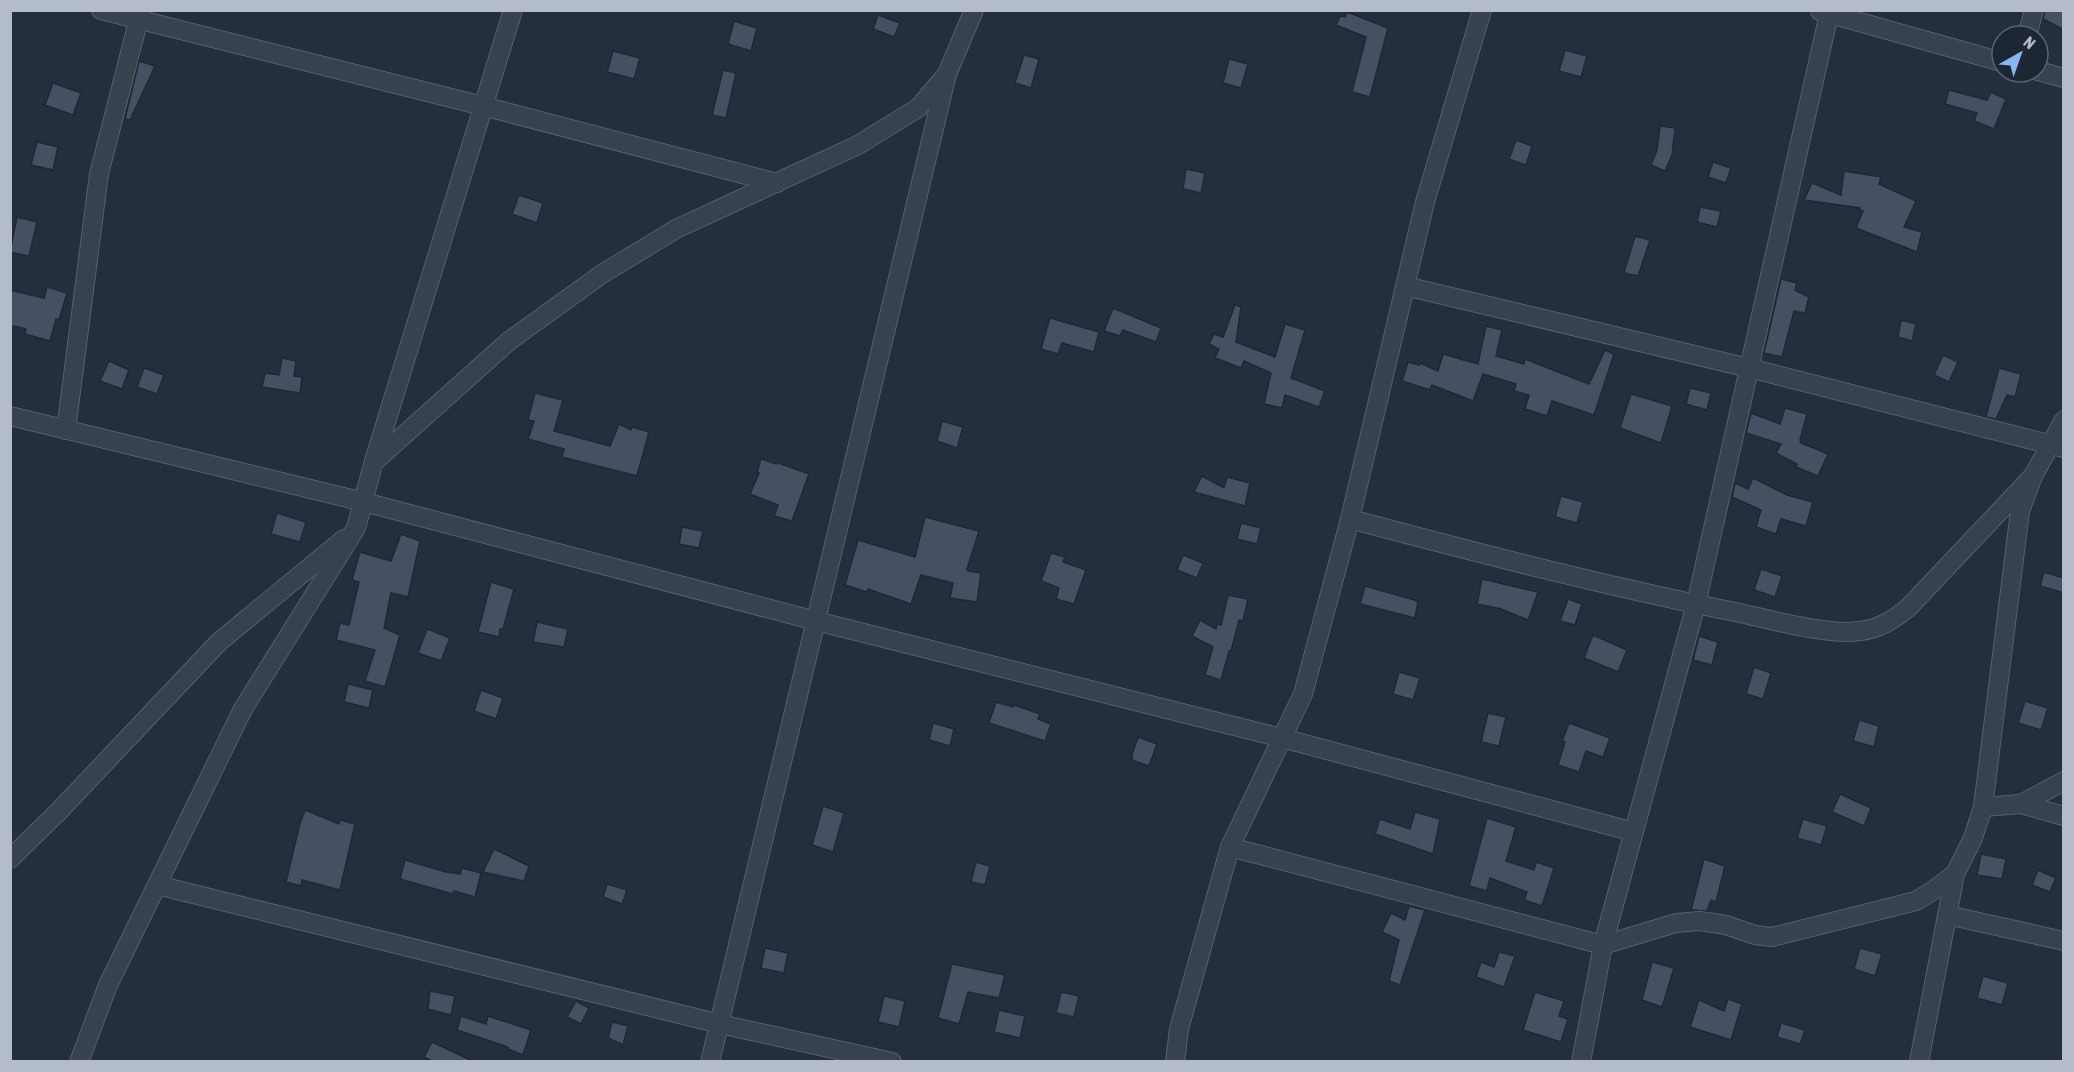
<svg xmlns="http://www.w3.org/2000/svg" width="2074" height="1072" font-family="'Asap Condensed',sans-serif">
<rect width="100%" height="100%" fill="#242f3e"/>
<!-- building -->
<g fill="#455162" stroke="#1f2835" stroke-width="1.5">
<path d="M2045 10H2064V30L2043 19Z"/>
<path d="M1347 12 1388 28 1370 97 1352 92 1366 37 1336 25 1340 16 1345 17Z"/>
<path d="M878 15 900 23 894 37 873 29Z"/>
<path d="M734 21 757 28 751 51 728 44Z"/>
<path d="M1565 50 1587 56 1581 77 1559 71Z"/>
<path d="M613 51 640 58 634 79 607 72Z"/>
<path d="M1024 55 1039 59 1031 88 1015 83Z"/>
<path d="M1229 59 1248 64 1241 88 1223 83Z"/>
<path d="M139 61 155 66 130 120 125 119Z"/>
<path d="M723 70 736 73 726 118 712 115Z"/>
<path d="M53 83 81 93 73 115 45 105Z"/>
<path d="M1949 90 1987 100 1991 92 2006 99 1994 129 1974 121 1977 113 1945 104Z"/>
<path d="M1660 126 1675 128 1672 155 1665 171 1651 165 1657 150Z"/>
<path d="M1516 140 1532 146 1526 165 1509 159Z"/>
<path d="M37 142 58 147 53 170 31 165Z"/>
<path d="M1713 162 1731 168 1726 183 1708 177Z"/>
<path d="M1186 169 1205 173 1201 193 1183 189Z"/>
<path d="M1844 171 1881 177 1879 184 1916 201 1904 227 1922 232 1917 252 1856 228 1863 211 1860 210V208L1804 200 1812 183 1841 195Z"/>
<path d="M519 195 543 203 537 223 512 214Z"/>
<path d="M1700 207 1721 211 1717 227 1697 222Z"/>
<path d="M17 217 37 222 29 256 10 252Z"/>
<path d="M1635 236 1650 240 1638 276 1624 273Z"/>
<path d="M1781 279 1797 283 1795 290 1809 297 1805 313 1794 311 1782 357 1764 353Z"/>
<path d="M47 287 67 293 59 320 56 319 50 341 25 334 26 329 10 325V290L44 298Z"/>
<path d="M1235 305 1241 307 1236 342 1275 357 1285 324 1305 330 1291 378 1325 391 1319 407 1285 395 1282 408 1264 404 1271 373 1244 361 1241 368 1215 358 1219 349 1209 344 1214 334 1223 337Z"/>
<path d="M1113 308 1161 328 1156 342 1123 330 1120 336 1104 331Z"/>
<path d="M1050 318 1099 332 1094 352 1062 343 1058 354 1041 349Z"/>
<path d="M1901 320 1916 324 1912 341 1898 337Z"/>
<path d="M1486 326 1502 330 1496 356 1524 364 1525 359 1589 384 1605 350 1614 354 1594 415 1552 401 1547 416 1525 409 1529 395 1514 391 1516 384 1483 374 1473 401 1432 385 1430 390 1402 381 1408 362 1419 365 1420 363 1438 371 1443 354 1478 364Z"/>
<path d="M1943 355 1958 362 1949 382 1934 375Z"/>
<path d="M282 358 296 361 294 376 302 377 300 393 262 387 265 373 279 375Z"/>
<path d="M109 361 129 370 122 389 100 381Z"/>
<path d="M144 368 164 375 157 394 137 387Z"/>
<path d="M1999 368 2021 374 2015 397 2007 395 1996 419 1986 417Z"/>
<path d="M1690 388 1711 393 1707 410 1686 404Z"/>
<path d="M535 393 563 400 554 431 610 446 619 424 631 430 632 427 649 432 637 476 562 457 564 449 528 439 534 421 528 420Z"/>
<path d="M1631 394 1672 406 1661 443 1620 428Z"/>
<path d="M1785 408 1807 414 1800 440 1801 443 1828 454 1818 476 1796 467 1797 464 1776 453 1781 444 1746 433 1751 413 1780 424Z"/>
<path d="M942 421 963 427 957 448 937 441Z"/>
<path d="M761 459 776 464V462L809 474 792 521 774 516 778 505 750 494 759 473H757Z"/>
<path d="M1202 476 1224 488 1227 477 1250 483 1245 506 1194 492Z"/>
<path d="M1753 478 1787 495 1813 502 1806 526 1781 519 1776 534 1756 527 1761 510 1732 497 1735 483 1748 489Z"/>
<path d="M1561 496 1583 502 1577 523 1555 517Z"/>
<path d="M277 513 306 522 300 542 271 534Z"/>
<path d="M925 517 979 531 967 569 968 571 981 573 977 602 950 598 953 583 921 575 911 604 868 589 867 592 845 585 858 540 915 557Z"/>
<path d="M1241 523 1261 528 1257 544 1237 539Z"/>
<path d="M682 527 703 531 699 548 679 544Z"/>
<path d="M401 534 420 541 408 597 391 593 384 628 400 635 385 687 365 681 375 650 336 640 340 623 349 625 359 582 352 580 360 552 391 561Z"/>
<path d="M1051 553 1065 557 1063 562 1086 570 1074 604 1056 599 1059 588 1041 581Z"/>
<path d="M1183 555 1203 563 1197 578 1177 570Z"/>
<path d="M1761 569 1782 576 1775 597 1754 590Z"/>
<path d="M2044 572 2064 578V593L2040 586Z"/>
<path d="M1482 579 1538 592 1528 620 1501 609 1477 604Z"/>
<path d="M491 582 514 589 503 629H500L499 637 478 632Z"/>
<path d="M1365 586 1418 601 1415 618 1360 604Z"/>
<path d="M1228 595 1248 599 1243 621 1239 620 1231 651H1229L1221 680 1205 675 1213 647 1192 636 1200 620 1216 629 1217 624 1221 625Z"/>
<path d="M1568 599 1582 604 1575 625 1560 621Z"/>
<path d="M537 622 568 629 564 647 533 642Z"/>
<path d="M427 629 450 638 441 661 418 653Z"/>
<path d="M1593 635 1627 650 1618 672 1584 658Z"/>
<path d="M1699 636 1718 642 1712 665 1693 660Z"/>
<path d="M1754 667 1771 673 1763 699 1746 694Z"/>
<path d="M1399 672 1420 678 1413 700 1393 694Z"/>
<path d="M348 684 373 690 369 708 344 702Z"/>
<path d="M481 690 503 698 496 719 474 711Z"/>
<path d="M2025 701 2048 708 2041 730 2018 723Z"/>
<path d="M996 702 1013 707 1014 705 1040 714 1038 719 1051 724 1045 741 989 723Z"/>
<path d="M1488 713 1506 717 1499 746 1481 742Z"/>
<path d="M1859 720 1879 726 1874 747 1853 741Z"/>
<path d="M933 723 954 729 950 746 929 740Z"/>
<path d="M1569 723 1610 738 1603 757 1586 751 1579 772 1558 765 1565 742H1562Z"/>
<path d="M1138 737 1157 744 1149 766 1132 760V754Z"/>
<path d="M1840 794 1871 808 1864 826 1832 812Z"/>
<path d="M823 806 844 813 833 852 812 845Z"/>
<path d="M305 810 339 824 340 820 355 824 340 890 302 880 301 886 286 882 300 823Z"/>
<path d="M1415 812 1440 819 1433 854 1375 834 1380 819 1410 829Z"/>
<path d="M1487 818 1516 827 1506 861 1534 870 1536 862 1554 868 1542 906 1524 900 1527 892 1490 878 1487 891 1469 886Z"/>
<path d="M1803 819 1827 826 1821 845 1797 838Z"/>
<path d="M494 849 529 866 524 881 483 872Z"/>
<path d="M1981 854 2006 859 2002 879 1977 875Z"/>
<path d="M1704 859 1725 866 1716 902 1711 900 1707 911 1691 910Z"/>
<path d="M405 860 446 872 460 874 462 868 481 873 475 897 454 891 453 894 400 879Z"/>
<path d="M976 862 990 866 985 885 971 882Z"/>
<path d="M2038 870 2056 878 2050 892 2032 885Z"/>
<path d="M607 884 627 890 622 904 603 897Z"/>
<path d="M1409 906 1425 910 1400 985 1389 981 1399 940 1382 932 1391 913 1405 920Z"/>
<path d="M765 948 788 953 784 973 761 968Z"/>
<path d="M1860 948 1882 954 1875 976 1854 969Z"/>
<path d="M1499 952 1515 956 1504 987 1476 977 1481 962 1494 967Z"/>
<path d="M1652 962 1674 968 1662 1007 1642 1000Z"/>
<path d="M952 964 1005 975 999 998 968 992 959 1024 938 1018Z"/>
<path d="M1983 976 2008 983 2002 1005 1977 998Z"/>
<path d="M430 991 455 996 451 1015 428 1009Z"/>
<path d="M1061 992 1079 996 1074 1017 1056 1013Z"/>
<path d="M1535 992 1564 1001 1559 1016 1568 1019 1561 1042 1523 1030Z"/>
<path d="M884 996 905 1001 899 1027 878 1022Z"/>
<path d="M1728 999 1742 1004 1731 1040 1690 1027 1699 1000 1724 1011Z"/>
<path d="M576 1001 589 1008 581 1024 567 1017Z"/>
<path d="M999 1010 1025 1016 1020 1038 994 1032Z"/>
<path d="M461 1016 486 1024 488 1016 531 1030 523 1055 508 1049V1047L457 1030Z"/>
<path d="M612 1022 628 1026 623 1045 608 1038Z"/>
<path d="M1781 1023 1805 1030 1800 1044 1777 1037Z"/>
<path d="M432 1042 475 1062H434L424 1057Z"/>
</g>
<g fill="none" stroke-linecap="round" stroke-linejoin="round">
<defs>
<g id="minor">
<path d="M101 10 483 106 777 183"/>
<path d="M1820 11 2002 62"/>
<path d="M2027 36 2034 10"/>
<path d="M2038 71 2064 78"/>
<path d="M1405 286 1749 368 2064 448"/>
<path d="M10 416 364 502 816 621 1282 738 1634 832"/>
<path d="M66 430 99 174 141 10"/>
<path d="M375 461 509 341 602 274 676 229 858 145 918 108 947 74 974 10"/>
<path d="M1350 519C1478 553 1605 586 1735 612 1769 619 1827 636 1860 631 1879 629 1893 620 1908 608L2033 476"/>
<path d="M2021 804 2064 781"/>
<path d="M1983 807 2021 804 2064 816"/>
<path d="M1230 847 1603 945 1676 923 1700 921 1726 925 1755 935 1772 937 1916 901 1934 890 1955 874"/>
<path d="M10 859 59 811 219 642 344 539"/>
<path d="M157 885 720 1024 892 1062"/>
<path d="M1947 915 2064 941"/>
<path d="M79 1062 108 985 243 709 356 528 374 461 513 10"/>
<path d="M710 1062 947 74"/>
<path d="M1175 1062 1179 1029 1230 847 1303 694 1350 519 1425 202 1482 10"/>
<path d="M1581 1062 1603 945 1696 604 1829 14"/>
<path d="M1919 1062 1955 874 1973 838 1983 807 2020 511 2033 476 2064 420"/>
</g>
</defs>
<!-- minor casing -->
<use href="#minor" stroke="#565f6c" stroke-width="20"/>
<!-- minor -->
<use href="#minor" stroke="#38414e" stroke-width="18"/>
</g>
<!-- border -->
<rect width="2074" height="1072" fill="none" stroke="#b4bcc9" stroke-width="24"/>
<!-- north arrow -->
<g transform="translate(2020 54) rotate(40)"><circle r="28" fill="#1d2633" stroke="#59626f" stroke-width="1.5"/>
<path d="M0-4.5L10 22L0 15L-10 22Z" fill="#8ab4f8"/>
<text y="-9" font-size="16" font-weight="bold" text-anchor="middle" fill="#b4bcc9">N</text>
</g>
</svg>
